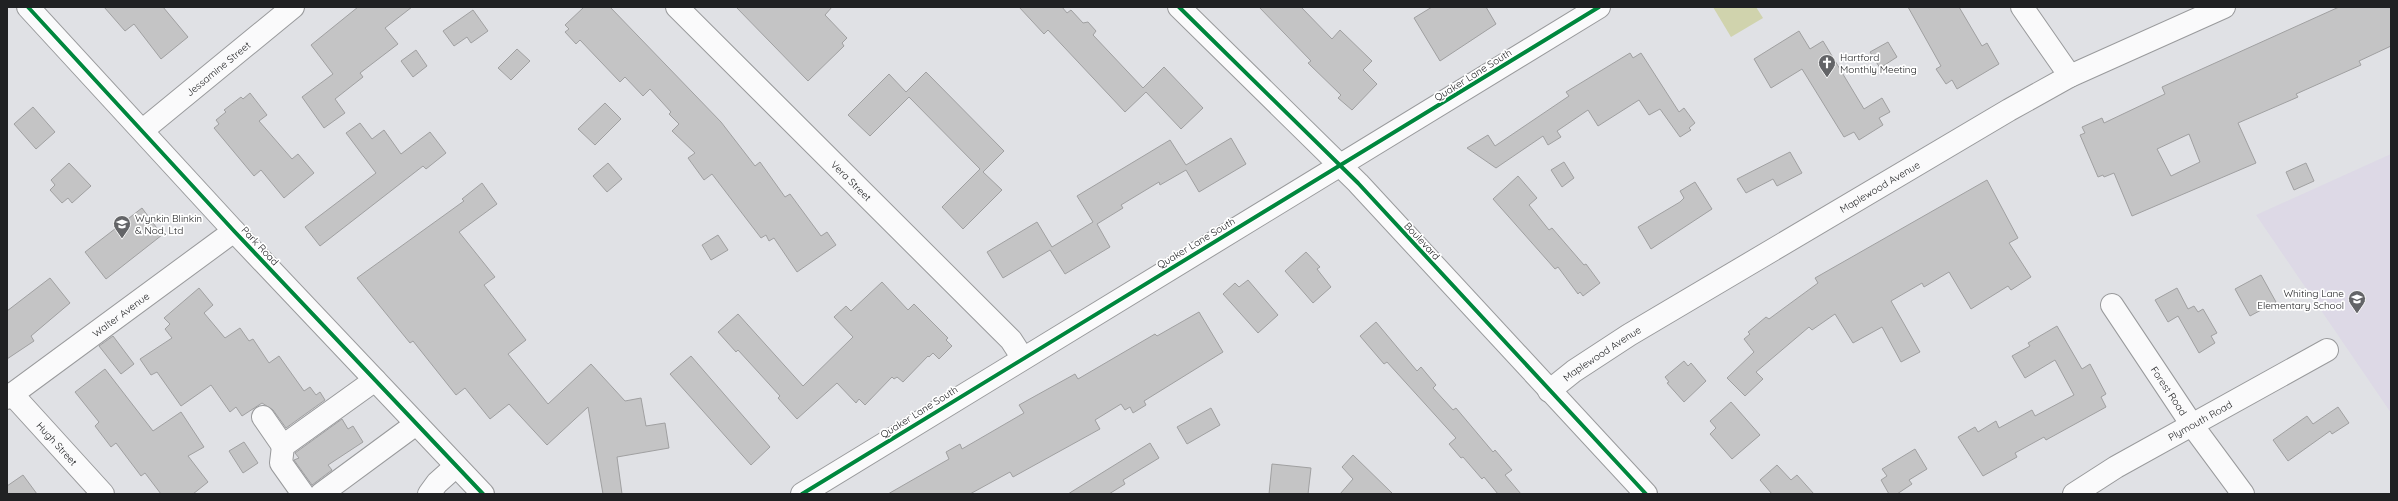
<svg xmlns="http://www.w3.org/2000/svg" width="2398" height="501" font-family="Quicksand,sans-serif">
<rect width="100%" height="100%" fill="#e0e1e5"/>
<!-- education -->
<path fill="#ddd9e6" d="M2391 154V413L2256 215Z"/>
<!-- green -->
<path fill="#d0d3ad" d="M1713 7H1756L1763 18 1731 37Z"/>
<!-- building -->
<g fill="#c4c4c5" stroke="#a0a0a1" fill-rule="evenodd">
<path d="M104 7H163L188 37 161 59 134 24 125 31Z"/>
<path d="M358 7H412L385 28 398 44 360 73 363 77 335 99 345 113 324 128 302 97 333 74 311 45Z"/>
<path d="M584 7H610L721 122 755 166 760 162 785 197 790 194 821 236 827 232 836 245 797 272 774 238 769 241 766 235 761 238 712 174 704 180 688 158 695 153 672 131 679 124 669 114 671 112 650 89 643 96 625 77 620 82 580 40 576 44 565 32 569 29 565 25Z"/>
<path d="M736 7H832L825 15 847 38 842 43 844 46 808 81Z"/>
<path d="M1019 7H1062L1067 13 1071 10 1083 23 1088 22 1096 31 1093 35 1143 88 1164 67 1203 108 1181 129 1146 92 1125 112 1048 30 1044 34Z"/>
<path d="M1259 7H1301L1332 39 1340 30 1372 61 1363 70 1377 84 1352 110 1338 98 1341 95 1308 63 1311 61Z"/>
<path d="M1432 7H1486L1496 24 1440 61 1414 18Z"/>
<path d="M1908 7H1959L1982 46 1987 43 1999 64 1957 89 1952 80 1946 84 1936 69 1941 66Z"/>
<path d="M2339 7H2391V46L2359 61 2361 65 2296 94 2298 97 2238 123 2256 163 2132 216 2114 173 2104 177 2103 175 2098 177 2080 135 2085 133 2082 127 2102 118 2104 123 2165 94 2162 87ZM2189 134 2200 162 2171 176 2157 149Z"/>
<path d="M473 10 488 31 471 43 467 37 454 46 443 31Z"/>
<path d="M1799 31 1810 49 1823 41 1864 109 1882 98 1890 112 1879 118 1883 125 1859 140 1854 132 1844 137 1802 69 1771 88 1754 59Z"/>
<path d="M1888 42 1897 57 1880 68 1870 52Z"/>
<path d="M517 49 530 61 511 80 498 68Z"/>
<path d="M416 50 427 66 413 77 401 61Z"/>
<path d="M1630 53 1633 58 1641 53 1679 112 1684 108 1695 123 1689 128 1691 130 1680 137 1660 109 1649 115 1639 100 1598 126 1588 110 1557 131 1561 137 1548 145 1543 136 1496 168 1467 148 1488 135 1495 146 1569 96 1566 92Z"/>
<path d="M926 72 1004 151 983 172 1002 190 963 229 942 207 980 169 909 97 870 136 848 115 889 74 906 92Z"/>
<path d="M250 93 267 115 259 121 292 159 298 154 314 173 284 198 261 170 254 176 214 128 219 124 216 120 226 112 224 110 241 97 243 99Z"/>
<path d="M605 103 621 119 595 145 578 129Z"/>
<path d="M33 107 55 132 36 149 14 124Z"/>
<path d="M360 123 372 139 384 130 401 154 430 132 446 153 426 169 423 166 320 246 305 227 376 173 346 133Z"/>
<path d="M1231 138 1246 164 1199 192 1186 170 1160 185 1159 182 1121 205 1123 208 1097 224 1110 247 1065 274 1050 250 1003 278 987 252 1037 222 1052 247 1093 222 1077 196 1170 140 1186 165Z"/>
<path d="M1790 152 1802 173 1777 186 1773 179 1746 193 1737 179Z"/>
<path d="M1564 162 1574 178 1562 187 1551 170Z"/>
<path d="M69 163 91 186 72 203 68 198 62 203 50 190 55 185 51 180Z"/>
<path d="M608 163 622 179 607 192 593 176Z"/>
<path d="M2306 163 2314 181 2294 190 2286 172Z"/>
<path d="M1518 176 1537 198 1529 205 1549 230 1552 228 1584 265 1586 264 1600 283 1583 296 1580 292 1578 294 1558 267 1555 269 1493 199Z"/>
<path d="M1987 180 2018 238 2009 243 2031 277 2011 290 2008 286 1971 309 1949 272 1924 287 1922 283 1891 301 1920 352 1901 362 1882 327 1853 343 1835 314 1812 330 1809 327 1756 372 1763 379 1745 396 1727 378 1754 352 1744 339 1750 334 1748 332 1766 317 1769 319 1818 283 1815 278Z"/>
<path d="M1695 182 1712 209 1651 249 1638 227 1680 202 1684 198 1680 191Z"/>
<path d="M482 183 497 204 459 232 495 277 484 285 526 340 508 354 548 404 591 364 625 401 641 398 646 426 665 423 669 448 617 457 622 494H603L588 407 547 445 509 404 490 419 465 388 456 395 413 341 410 343 357 278 464 201 462 199Z"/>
<path d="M142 208 162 235 106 279 85 252Z"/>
<path d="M718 235 728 250 711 260 702 245Z"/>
<path d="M1306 252 1320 267 1317 269 1331 287 1313 303 1285 271Z"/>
<path d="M2261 275 2276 302 2250 316 2235 289Z"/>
<path d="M50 278 70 303 31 336 34 341 7 359V311Z"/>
<path d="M1248 280 1278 315 1258 333 1223 294 1235 283 1239 287Z"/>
<path d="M882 282 908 310 914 304 948 338 946 340 952 346 939 359 933 353 929 357 928 356 903 382 897 377 894 379 892 377 865 405 859 399 856 403 837 383 797 419 778 398 780 396 738 350 736 352 718 332 738 314 803 386 853 337 834 317 846 306 851 311Z"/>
<path d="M199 288 213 305 204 313 225 338 240 328 249 341 253 339 269 363 279 356 304 391 310 387 316 395 320 392 325 400 286 428 273 410 262 403 242 416 236 407 230 412 211 385 181 406 157 372 151 375 140 359 172 338 165 329 170 324 164 318Z"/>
<path d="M2177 288 2188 309 2194 306 2198 312 2203 309 2217 333 2211 336 2215 343 2199 353 2178 316 2168 322 2155 300Z"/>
<path d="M1199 312 1223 352 1144 401 1146 405 1133 413 1130 407 1125 410 1121 404 1095 420 1100 429 1013 477 1010 472 970 494H888L949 459 946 452 960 444 962 449 1024 413 1019 405 1037 395 1075 374 1078 379 1155 334 1157 336Z"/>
<path d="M1376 322 1417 371 1421 367 1436 385 1433 388 1453 410 1456 408 1493 452 1495 450 1512 470 1505 475 1521 494H1498L1484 477 1482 479 1463 457 1461 458 1449 444 1456 438 1387 362 1384 364 1360 336Z"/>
<path d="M2057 326 2082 369 2090 364 2106 394 2101 397 2106 407 2046 440 2044 437 2015 453 2017 457 1983 476 1958 437 1975 427 1978 432 1996 421 1999 428 2032 410 2035 416 2074 395 2055 360 2025 378 2012 356 2030 346 2028 343Z"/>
<path d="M113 336 134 364 121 374 99 346Z"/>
<path d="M691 356 770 447 751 465 670 374Z"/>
<path d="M1684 361 1688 366 1691 363 1706 381 1684 402 1667 383 1669 382 1665 377Z"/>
<path d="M105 369 153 431 181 412 204 447 188 456 208 482 193 494H161L145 473 141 476 116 443 111 447 95 426 99 422 75 392Z"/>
<path d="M1731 402 1760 435 1732 459 1710 434 1716 428 1710 421Z"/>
<path d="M2338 407 2349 423 2332 434 2330 431 2288 461 2273 440 2307 416 2313 424Z"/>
<path d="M1211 408 1220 425 1187 444 1177 427Z"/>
<path d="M342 419 348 429 353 426 363 442 328 465 332 470 312 485 294 460 299 458 295 453Z"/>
<path d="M244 442 258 463 243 473 229 451Z"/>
<path d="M1150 443 1159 458 1123 480 1125 484 1109 494H1068Z"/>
<path d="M1915 449 1927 469 1909 480 1912 484 1897 494H1889L1881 480 1887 476 1882 469Z"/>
<path d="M1353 455 1393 494H1340L1353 479 1342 467Z"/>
<path d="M1272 464 1311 468 1308 494H1269Z"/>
<path d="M1777 465 1791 480 1797 475 1814 494H1772L1760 480Z"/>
<path d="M23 475 37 494H7V486Z"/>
</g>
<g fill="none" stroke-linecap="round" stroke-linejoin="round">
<defs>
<g id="minor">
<path id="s1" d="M677 7 1011 340 1022 357"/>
<path d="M2022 7 2070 76"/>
<path id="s2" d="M143 130 293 7"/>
<path id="s3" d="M2112 305 2192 425 2243 494"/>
<path id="s4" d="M1549 391 1574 371 1629 335 2009 110 2070 76 2224 7"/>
<path id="s5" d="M12 394 103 494"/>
<path id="s6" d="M7 398 234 231"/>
<path d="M263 417 283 446"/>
<path d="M303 494 281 463 283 446 375 380"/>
<path d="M321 494 416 424"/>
<path d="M429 494 437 483 456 466"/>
<path id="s7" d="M2074 494 2116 467 2327 350"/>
</g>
<g id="major">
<path d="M28 7 234 231 483 494"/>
<path d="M1179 7 1358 183 1646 494"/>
<path d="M802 494 1599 7"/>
</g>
</defs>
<!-- minor casing -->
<use href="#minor" stroke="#999a9c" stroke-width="24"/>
<!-- major casing -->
<use href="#major" stroke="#999a9c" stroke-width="24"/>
<!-- minor -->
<use href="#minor" stroke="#fafafb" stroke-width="22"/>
<!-- major -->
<use href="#major" stroke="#fafafb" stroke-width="22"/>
<defs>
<g id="cycleway">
<path d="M28 7 234 231 483 494"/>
<path d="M1179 7 1358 183 1646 494"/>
<path d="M802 494 1599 7"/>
</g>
</defs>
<!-- cycleway casing -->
<use href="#cycleway" stroke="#fff" stroke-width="6"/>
<!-- cycleway -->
<use href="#cycleway" stroke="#00873e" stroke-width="4"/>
</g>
<!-- icons -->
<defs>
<symbol id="church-pin" viewBox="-11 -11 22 30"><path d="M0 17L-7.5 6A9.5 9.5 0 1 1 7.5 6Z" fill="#636467" stroke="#fff"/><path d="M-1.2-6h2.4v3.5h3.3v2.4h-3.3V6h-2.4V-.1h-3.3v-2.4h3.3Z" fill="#fff"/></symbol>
<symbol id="school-pin" viewBox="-11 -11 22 30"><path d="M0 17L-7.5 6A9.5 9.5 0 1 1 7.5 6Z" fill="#636467" stroke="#fff"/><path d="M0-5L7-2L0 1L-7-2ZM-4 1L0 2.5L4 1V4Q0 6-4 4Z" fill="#fff"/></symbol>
</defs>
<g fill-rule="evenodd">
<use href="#church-pin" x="1817" y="53" width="20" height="27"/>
<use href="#school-pin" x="112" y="214" width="20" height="27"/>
<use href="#school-pin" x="2347" y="289" width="20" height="27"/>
</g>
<g text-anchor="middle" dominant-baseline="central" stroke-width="3.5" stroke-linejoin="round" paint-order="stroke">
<!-- poi labels -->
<g font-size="10" fill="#202123" stroke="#fff" text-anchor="start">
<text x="1840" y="57">Hartford<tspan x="1840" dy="12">Monthly Meeting</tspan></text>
<text x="135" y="218">Wynkin Blinkin<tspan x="135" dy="12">&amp; Nod, Ltd</tspan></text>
<text x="2344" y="293" text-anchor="end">Whiting Lane<tspan x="2344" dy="12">Elementary School</tspan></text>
</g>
<!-- street labels -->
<g font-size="10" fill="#202123" stroke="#fff">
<text stroke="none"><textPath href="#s2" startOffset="97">Jessamine Street</textPath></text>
<text transform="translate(1473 75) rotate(-32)">Quaker Lane South</text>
<text stroke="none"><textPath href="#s1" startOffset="246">Vera Street</textPath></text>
<text stroke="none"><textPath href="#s4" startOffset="389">Maplewood Avenue</textPath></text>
<text transform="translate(1422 241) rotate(47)">Boulevard</text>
<text transform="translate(1196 243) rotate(-31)">Quaker Lane South</text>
<text transform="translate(260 246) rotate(47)">Park Road</text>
<text stroke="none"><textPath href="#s6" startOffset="141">Walter Avenue</textPath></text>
<text stroke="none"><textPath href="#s4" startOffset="65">Maplewood Avenue</textPath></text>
<text stroke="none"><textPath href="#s3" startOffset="103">Forest Road</textPath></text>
<text transform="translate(919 412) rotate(-32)">Quaker Lane South</text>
<text stroke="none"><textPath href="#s7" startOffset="146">Plymouth Road</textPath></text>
<text stroke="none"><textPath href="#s5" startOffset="67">Hugh Street</textPath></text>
</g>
</g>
<!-- border -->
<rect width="2398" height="501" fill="none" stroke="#202123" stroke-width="16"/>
</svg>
